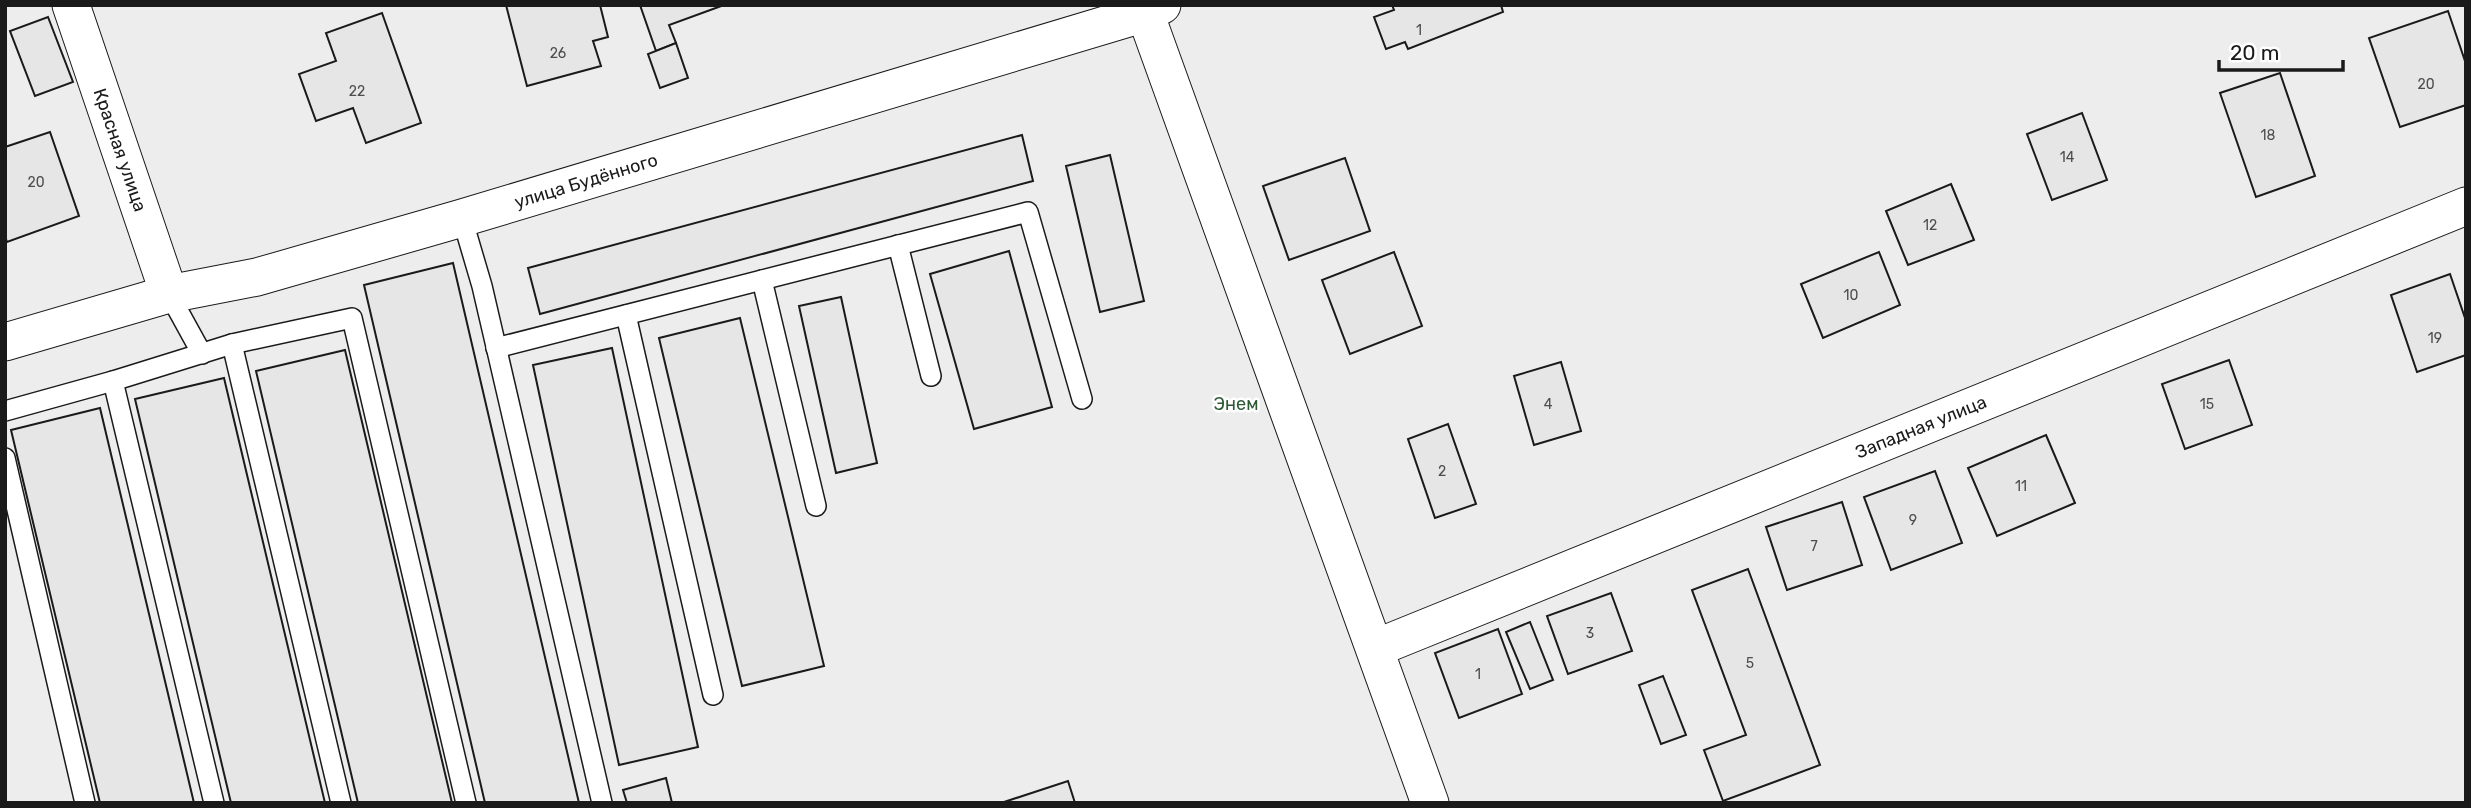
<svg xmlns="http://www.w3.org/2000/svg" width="2471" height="808" font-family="Rubik,sans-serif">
<rect width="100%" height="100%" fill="#fff"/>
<!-- built -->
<rect fill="#ededed" stroke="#6a6a6a" stroke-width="2" x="5" y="5" width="2461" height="798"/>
<!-- building -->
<g fill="#e6e6e6" stroke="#1a1a1a" stroke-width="2">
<path d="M506 5H600L608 37 593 41 601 66 527 86Z"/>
<path d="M640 5H724L669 25 676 43 656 51Z"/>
<path d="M1392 5H1501L1503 12 1408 49 1405 42 1386 49 1374 17 1394 10Z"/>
<path d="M2448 11 2466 64V105L2400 127 2369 38Z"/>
<path d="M382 13 421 123 366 143 353 108 316 121 299 74 336 61 326 33Z"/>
<path d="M48 17 73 82 35 96 10 31Z"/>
<path d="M676 43 688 78 660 88 648 54Z"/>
<path d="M2280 73 2315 176 2256 197 2220 93Z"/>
<path d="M2082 113 2107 180 2052 200 2027 134Z"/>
<path d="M50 132 79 216 7 242 5 236V147Z"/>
<path d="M1022 135 1033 181 540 314 528 268Z"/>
<path d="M1110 155 1144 301 1100 312 1066 166Z"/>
<path d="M1345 158 1370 231 1289 260 1263 186Z"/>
<path d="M1951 184 1974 240 1908 265 1886 211Z"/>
<path d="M1009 251 1052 407 974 429 930 274Z"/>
<path d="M1394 252 1422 326 1350 354 1322 280Z"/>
<path d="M1879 252 1900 305 1823 338 1801 284Z"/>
<path d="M453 263 579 803H485L364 285Z"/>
<path d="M2450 274 2466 321V355L2417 372 2391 295Z"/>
<path d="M841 297 877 463 836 473 799 306Z"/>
<path d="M740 318 824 666 742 686 659 338Z"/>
<path d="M612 348 698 747 619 765 533 365Z"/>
<path d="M345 350 452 803H358L256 371Z"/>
<path d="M2229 360 2252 425 2185 449 2162 384Z"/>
<path d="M1561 362 1581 431 1534 445 1514 376Z"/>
<path d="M224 378 325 803H231L135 399Z"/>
<path d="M100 408 194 803H100L11 430Z"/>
<path d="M1448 424 1476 504 1435 518 1408 439Z"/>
<path d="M2046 435 2075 503 1997 536 1968 468Z"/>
<path d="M1935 471 1962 543 1891 570 1864 497Z"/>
<path d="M1842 502 1862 565 1787 590 1766 527Z"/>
<path d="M1748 569 1820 765 1723 801 1704 750 1746 735 1692 590Z"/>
<path d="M1611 593 1632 651 1568 674 1547 616Z"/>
<path d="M1530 622 1553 680 1530 689 1506 632Z"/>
<path d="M1498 629 1522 694 1459 718 1435 653Z"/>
<path d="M1663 676 1686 735 1661 744 1639 685Z"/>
<path d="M666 778 672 803H627L623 790Z"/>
<path d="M1068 781 1075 803H1001Z"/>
</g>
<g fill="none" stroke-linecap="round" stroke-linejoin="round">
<defs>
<g id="service">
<path d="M462 218 482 286 602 803"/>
<path d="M898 245 931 376"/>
<path d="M762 280 816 506"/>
<path d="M169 294 202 354"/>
<path d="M626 315 713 695"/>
<path d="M232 344 341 803"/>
<path d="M496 348 1028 212 1082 399"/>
<path d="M113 381 214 803"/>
<path d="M5 411 113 381 232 344 352 318 466 803"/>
<path d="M5 458 85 803"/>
</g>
<g id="minor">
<path d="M71 5 169 294"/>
<path d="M1145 13 1430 803"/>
<path d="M5 342 169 294 257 277 462 218 1145 13 1162 5"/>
<path d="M1376 648 2466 206"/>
</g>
</defs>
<!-- service casing -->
<use href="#service" stroke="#1a1a1a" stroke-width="22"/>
<!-- minor casing -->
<use href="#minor" stroke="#1a1a1a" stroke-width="39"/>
<!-- service -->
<use href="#service" stroke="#fff" stroke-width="19"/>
<!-- minor -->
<use href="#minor" stroke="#fff" stroke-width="37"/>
</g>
<g text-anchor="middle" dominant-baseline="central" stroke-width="5" stroke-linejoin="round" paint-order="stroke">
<!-- number labels -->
<g font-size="14" fill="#4d4d4d">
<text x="1419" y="30">1</text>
<text x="558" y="53">26</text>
<text x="2426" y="84">20</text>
<text x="357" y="91">22</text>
<text x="2268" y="135">18</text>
<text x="2067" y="157">14</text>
<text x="36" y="182">20</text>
<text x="1930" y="225">12</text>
<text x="1851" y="295">10</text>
<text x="2435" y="338">19</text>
<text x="1548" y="404">4</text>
<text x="2207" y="404">15</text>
<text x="1442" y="471">2</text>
<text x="2021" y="486">11</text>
<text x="1913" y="520">9</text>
<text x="1814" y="546">7</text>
<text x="1590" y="633">3</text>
<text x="1750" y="663">5</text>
<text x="1478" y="674">1</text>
</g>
<!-- street labels -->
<g font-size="18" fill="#1a1a1a" stroke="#fff">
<text transform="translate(120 150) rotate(71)">Красная улица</text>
<text transform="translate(586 181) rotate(-17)">улица Будённого</text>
<text transform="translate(1921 427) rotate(-22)">Западная улица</text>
</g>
<!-- park labels -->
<g font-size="18" fill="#2b5a34" stroke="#fff">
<text x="1236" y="404">Энем</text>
</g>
</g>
<!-- border -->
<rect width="2471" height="808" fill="none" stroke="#1a1a1a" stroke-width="14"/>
<!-- scale -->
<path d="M2219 60v10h124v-10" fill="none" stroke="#1a1a1a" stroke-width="3.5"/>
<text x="2230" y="60" font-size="21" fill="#1a1a1a" stroke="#ffffff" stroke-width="5" paint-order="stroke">20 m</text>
</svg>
